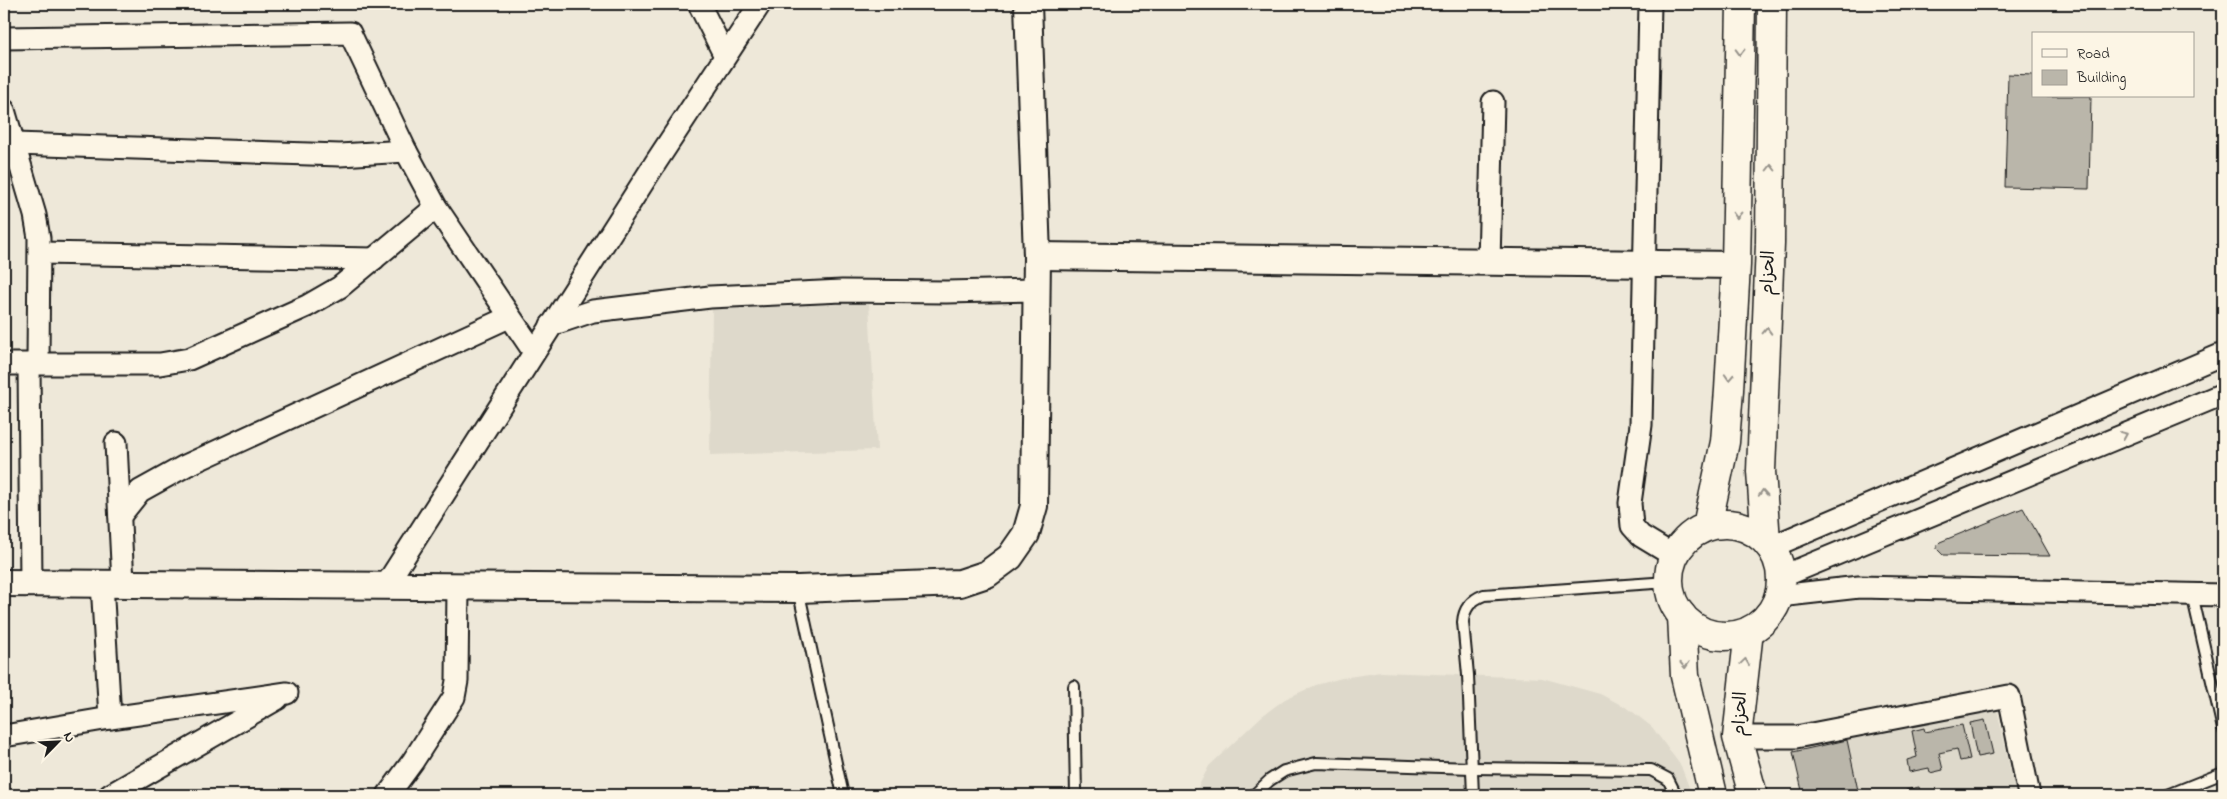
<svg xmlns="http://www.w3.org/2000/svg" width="2227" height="799" font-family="'Indie Flower','Playpen Sans Arabic',sans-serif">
<rect width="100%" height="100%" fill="#eee8d9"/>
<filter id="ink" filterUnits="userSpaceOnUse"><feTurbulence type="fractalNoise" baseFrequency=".02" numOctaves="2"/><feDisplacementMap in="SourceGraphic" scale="10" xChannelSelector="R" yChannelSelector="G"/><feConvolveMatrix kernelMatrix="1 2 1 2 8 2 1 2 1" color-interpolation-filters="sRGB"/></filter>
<g filter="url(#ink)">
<!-- built -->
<g fill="#ded9cb">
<path d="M869 303 877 450 710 455 712 309Z"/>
<path d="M1381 672 1542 678 1600 694 1629 709 1652 727 1681 766 1692 795H1194L1209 766 1262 716 1285 699 1316 685 1342 678Z"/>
<path d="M1996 705 2016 795H1859L1847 740Z"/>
</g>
<!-- building -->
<g fill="#bab6aa" stroke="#1c1c1c">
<path d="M2008 74 2033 75V96H2091L2089 189 2005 187Z"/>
<path d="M2023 508 2050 556 1943 555 1937 549V545L1940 542Z"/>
<path d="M1985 720 1993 754 1977 757 1970 723Z"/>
<path d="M1962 725 1970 759 1960 761 1957 749 1939 753 1943 770 1930 773 1929 768 1909 772 1907 760 1917 757 1912 731 1924 728 1925 732Z"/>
<path d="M1847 740 1859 795H1803L1793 752Z"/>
<path d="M1919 787 1921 795H1907L1906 790Z"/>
</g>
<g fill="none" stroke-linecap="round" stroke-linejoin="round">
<defs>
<g id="service">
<path d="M798 589 843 795"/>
<path d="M2192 594 2223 729"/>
<path d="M1074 686 1076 795"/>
<path d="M1254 795 1270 780 1284 771 1316 763 1472 768 1651 770 1668 779 1676 795"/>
<path d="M1473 795 1468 675 1463 622C1464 608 1471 600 1484 595L1668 582"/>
<path d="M2168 795 2223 773"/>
</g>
<g id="minor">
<path d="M699 4 725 56"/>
<path d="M1650 4 1641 425 1630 503 1632 526 1641 536 1674 556"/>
<path d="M4 38 350 33 406 151 436 207 534 352"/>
<path d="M4 110 35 215 39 238 38 363"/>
<path d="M15 144 340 155 406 151"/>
<path d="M40 253 374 259"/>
<path d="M1489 262 1493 102"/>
<path d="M551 325 593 311 710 297 842 291 946 292 1036 290"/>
<path d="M4 364H160L189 359 307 306 340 287 436 207"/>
<path d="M29 364 31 583"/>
<path d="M116 443 123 583"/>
<path d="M120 516 140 491 185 466 509 317"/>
<path d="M1771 547 2223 354"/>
<path d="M1781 577 2223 394"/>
<path d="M102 583 110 718"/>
<path d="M386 585 656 162 760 4"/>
<path d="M1779 596 1859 587 2223 595"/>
<path d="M4 736 110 718 287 693"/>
<path d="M1737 737H1796L2009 696 2029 795"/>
<path d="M110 795 277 699"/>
<path d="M388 795 413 761 454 697 457 681 458 587"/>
</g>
<g id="tertiary">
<path d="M1037 256 1736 265"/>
<path d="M4 583 798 589 960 583 987 574 1010 557 1026 534 1034 506 1037 256 1028 4"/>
</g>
<g id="secondary">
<circle cx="1725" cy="580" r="56"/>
<path d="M1707 526 1725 442 1729 390 1736 265 1741 4"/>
<path d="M1766 541 1761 471 1770 244 1772 4"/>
<path d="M1682 616 1685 676 1713 795"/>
<path d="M1749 631 1737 737 1753 795"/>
</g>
</defs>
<!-- service casing -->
<use href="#service" stroke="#1c1c1c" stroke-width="14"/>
<!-- minor casing -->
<use href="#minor" stroke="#1c1c1c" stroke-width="25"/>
<!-- tertiary casing -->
<use href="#tertiary" stroke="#1c1c1c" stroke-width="30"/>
<!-- secondary casing -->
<use href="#secondary" stroke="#1c1c1c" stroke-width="31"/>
<!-- service -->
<use href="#service" stroke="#fcf5e5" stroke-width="10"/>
<!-- minor -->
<use href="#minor" stroke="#fcf5e5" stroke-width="21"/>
<!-- tertiary -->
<use href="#tertiary" stroke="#fcf5e5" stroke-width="26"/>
<!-- secondary -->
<use href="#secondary" stroke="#fcf5e5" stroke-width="28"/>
</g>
<!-- one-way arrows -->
<defs><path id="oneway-chevron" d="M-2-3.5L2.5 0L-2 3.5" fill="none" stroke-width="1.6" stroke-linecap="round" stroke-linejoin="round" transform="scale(1.25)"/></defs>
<g stroke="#97938b">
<use href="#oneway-chevron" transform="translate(1740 52) rotate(91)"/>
<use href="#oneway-chevron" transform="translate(1771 168) rotate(-90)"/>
<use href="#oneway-chevron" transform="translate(1737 215) rotate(91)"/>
<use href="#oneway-chevron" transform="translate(1767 331) rotate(-88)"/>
<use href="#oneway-chevron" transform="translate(1729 377) rotate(93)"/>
<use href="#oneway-chevron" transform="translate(2124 435) rotate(-23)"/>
<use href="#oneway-chevron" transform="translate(1763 493) rotate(-94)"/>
<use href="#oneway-chevron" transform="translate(1745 662) rotate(-82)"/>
<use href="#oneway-chevron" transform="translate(1685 665) rotate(87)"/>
</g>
</g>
<g text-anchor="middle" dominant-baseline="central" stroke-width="4" stroke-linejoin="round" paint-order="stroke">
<!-- street labels -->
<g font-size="18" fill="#1c1c1c" stroke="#fcf5e5">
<text transform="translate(1769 273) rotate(-88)">الحزام</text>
<text transform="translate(1741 714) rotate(-88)">الحزام</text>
</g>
</g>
<!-- margin -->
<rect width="2227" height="799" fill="none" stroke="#fcf5e5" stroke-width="20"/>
<rect x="10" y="10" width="2207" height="779" fill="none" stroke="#1c1c1c" stroke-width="2" filter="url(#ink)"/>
<!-- legend -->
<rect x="2032" y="32" width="162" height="65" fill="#fcf5e5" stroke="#a29e95"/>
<rect x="2042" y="49" width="25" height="8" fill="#fcf5e5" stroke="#a29e95"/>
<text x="2077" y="58" font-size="15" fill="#1c1c1c">Road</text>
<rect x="2042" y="70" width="25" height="15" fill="#bab6aa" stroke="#a29e95"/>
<text x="2077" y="82" font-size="15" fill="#1c1c1c">Building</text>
<!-- north arrow -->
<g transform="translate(58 742) rotate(66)" stroke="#fcf5e5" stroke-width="4" paint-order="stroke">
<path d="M0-4L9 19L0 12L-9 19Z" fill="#1c1c1c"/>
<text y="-8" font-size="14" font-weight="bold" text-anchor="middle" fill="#1c1c1c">N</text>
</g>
</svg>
